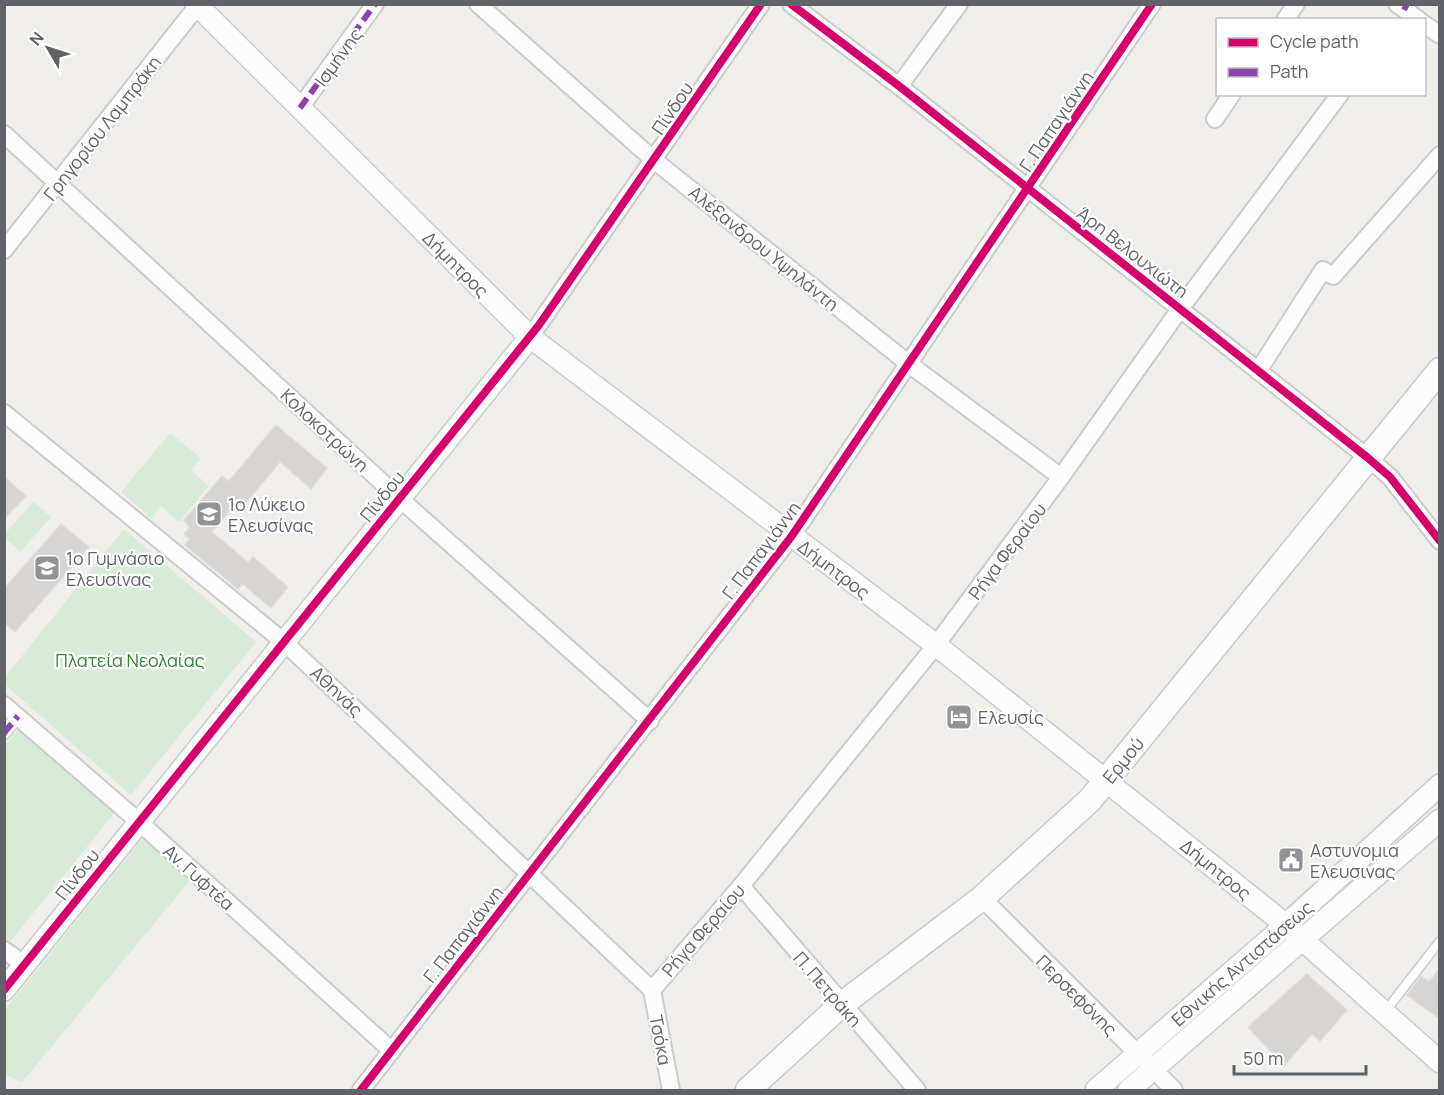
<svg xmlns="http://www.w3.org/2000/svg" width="1444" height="1095" font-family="Manrope,sans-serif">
<rect width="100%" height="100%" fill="#efeeea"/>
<!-- green -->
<g fill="#d8ebd6">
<path d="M170 433 201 458 191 470 209 486 179 522 161 506 151 518 121 492Z"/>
<path d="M33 502 51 517 20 552 5 537V534Z"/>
<path d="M124 529 256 642 131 795 4 684 5 677Z"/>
<path d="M18 731 116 811 9 943 4 940V746Z"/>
<path d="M146 834 193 877 22 1082 5 1075 4 1011Z"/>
</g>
<!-- building -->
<g fill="#d6d5d3" stroke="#deddd9" stroke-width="1.5">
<path d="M276 425 327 468 311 489 280 462 242 507 236 503 212 532 248 562 253 557 288 587 271 608 243 584 238 589 185 545 190 539 184 534 190 527 184 520 222 476 229 481Z"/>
<path d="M4 477 26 496 4 519Z"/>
<path d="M61 524 89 547 15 632 4 622V589Z"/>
<path d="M1440 968V1019L1407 995 1421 976 1429 982Z"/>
<path d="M1307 974 1347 1010 1320 1041 1312 1034 1284 1066 1248 1027Z"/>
</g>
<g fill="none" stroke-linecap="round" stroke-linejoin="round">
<defs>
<path id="service" d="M1384 1013 1440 941"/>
<path id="pedestrian" d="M4 733 18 716"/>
<g id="minor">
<path d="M478 4 655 161 909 364 1061 477"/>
<path d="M791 4 899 86 1368 458 1390 477 1440 541"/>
<path d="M1397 4 1419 20"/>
<path d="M1285 20 1296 4"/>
<path d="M1424 24 1440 35"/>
<path d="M899 86 959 4"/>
<path d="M300 108 375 4"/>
<path d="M1215 119 1232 94"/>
<path d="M4 134 399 498 650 721"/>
<path d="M4 250 199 4"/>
<path d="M530 337 761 4"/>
<path d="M1258 371 1323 270 1333 276 1440 155"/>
<path d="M4 413 284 642 652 990"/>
<path d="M4 705 138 821 392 1051"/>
<path d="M741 886 917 1090"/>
<path d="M982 898 1174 1090"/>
<path d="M4 950 25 965"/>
<path d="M652 990 741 886 936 645 1061 477 1180 309 1340 94"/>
<path d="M652 990 671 1090"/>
<path d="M361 1090 791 537 1152 4"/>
</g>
<g id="tertiary">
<path d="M196 4 530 337 936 645 1286 925 1440 1062"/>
<path d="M4 990 530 337"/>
<path d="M1096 1090 1286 925 1440 785"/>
<path d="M1129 1090 1440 820"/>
</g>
<path id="secondary" d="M748 1090 841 1005 982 898 1090 800 1440 370"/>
</defs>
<!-- service casing -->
<use href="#service" stroke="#cbcccc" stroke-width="11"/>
<!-- pedestrian casing -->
<use href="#pedestrian" stroke="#cbcccc" stroke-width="15"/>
<!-- minor casing -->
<use href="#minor" stroke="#cbcccc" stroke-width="20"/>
<!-- tertiary casing -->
<use href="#tertiary" stroke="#cbcccc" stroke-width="24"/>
<!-- secondary casing -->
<use href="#secondary" stroke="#cacacb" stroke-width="27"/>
<!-- service -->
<use href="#service" stroke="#fdfcfc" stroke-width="8"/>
<!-- pedestrian -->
<use href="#pedestrian" stroke="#fdfcfc" stroke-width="12"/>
<!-- minor -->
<use href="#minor" stroke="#fdfcfc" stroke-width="16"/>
<!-- tertiary -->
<use href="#tertiary" stroke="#fdfcfc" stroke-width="21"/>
<!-- secondary -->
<use href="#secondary" stroke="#fdfcfc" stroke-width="24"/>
<!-- quiet -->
<g stroke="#8e44ad" stroke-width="6" stroke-dasharray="12 6" stroke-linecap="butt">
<path d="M1404 10 1407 4"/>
<path d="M300 108 375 4"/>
<path d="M4 733 18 716"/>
</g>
<defs>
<g id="cycleway">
<path d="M791 4 899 86 1368 458 1390 477 1440 541"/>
<path d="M4 990 539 325 761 4"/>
<path d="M361 1090 791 537 1152 4"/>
</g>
</defs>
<!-- cycleway casing -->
<use href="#cycleway" stroke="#fff" stroke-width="11"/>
<!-- cycleway -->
<use href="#cycleway" stroke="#d6006c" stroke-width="8"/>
</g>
<!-- icons -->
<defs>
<symbol id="school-square" viewBox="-11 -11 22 22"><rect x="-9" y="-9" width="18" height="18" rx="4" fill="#919496" stroke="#fff"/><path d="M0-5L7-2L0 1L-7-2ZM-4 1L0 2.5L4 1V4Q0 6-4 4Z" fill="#fff"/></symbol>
<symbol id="hotel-square" viewBox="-11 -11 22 22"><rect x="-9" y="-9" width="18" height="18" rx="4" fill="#919496" stroke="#fff"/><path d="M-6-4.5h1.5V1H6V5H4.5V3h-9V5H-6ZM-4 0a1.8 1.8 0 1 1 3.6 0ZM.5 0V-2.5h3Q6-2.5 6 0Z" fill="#fff"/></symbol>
<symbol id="civic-square" viewBox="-11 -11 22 22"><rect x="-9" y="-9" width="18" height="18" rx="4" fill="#919496" stroke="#fff"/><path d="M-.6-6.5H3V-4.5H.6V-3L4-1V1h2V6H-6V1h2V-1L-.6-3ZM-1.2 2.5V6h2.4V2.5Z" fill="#fff"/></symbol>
</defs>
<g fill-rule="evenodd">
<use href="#school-square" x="194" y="499" width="30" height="30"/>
<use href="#school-square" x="32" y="553" width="30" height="30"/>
<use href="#hotel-square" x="944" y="702" width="30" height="30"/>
<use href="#civic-square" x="1276" y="845" width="30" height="30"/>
</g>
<g text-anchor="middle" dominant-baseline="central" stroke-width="4.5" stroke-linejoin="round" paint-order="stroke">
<!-- street labels -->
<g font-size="18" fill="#5f6368" stroke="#fff">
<text transform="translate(338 57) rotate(-54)">Ισμήνης</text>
<text transform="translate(672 108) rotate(-56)">Πίνδου</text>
<text transform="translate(1056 121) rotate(-56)">Γ. Παπαγιάννη</text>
<text transform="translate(102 128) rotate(-52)">Γρηγορίου Λαμπράκη</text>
<text transform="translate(764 248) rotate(39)">Αλέξανδρου Υψηλάντη</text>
<text transform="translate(1133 252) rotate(38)">Άρη Βελουχιώτη</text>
<text transform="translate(456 264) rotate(45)">Δήμητρος</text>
<text transform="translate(325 430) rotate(43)">Κολοκοτρώνη</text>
<text transform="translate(382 496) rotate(-51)">Πίνδου</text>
<text transform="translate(761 550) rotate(-53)">Γ. Παπαγιάννη</text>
<text transform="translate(1007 551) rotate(-53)">Ρήγα Φεραίου</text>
<text transform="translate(834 569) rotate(37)">Δήμητρος</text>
<text transform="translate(337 691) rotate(43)">Αθηνάς</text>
<text transform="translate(1123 760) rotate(-51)">Ερμού</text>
<text transform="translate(1216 869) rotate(39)">Δήμητρος</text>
<text transform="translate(77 874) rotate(-52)">Πίνδου</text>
<text transform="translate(199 877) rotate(42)">Αν. Γυφτέα</text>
<text transform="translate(703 930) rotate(-49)">Ρήγα Φεραίου</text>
<text transform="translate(463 934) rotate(-52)">Γ. Παπαγιάννη</text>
<text transform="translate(1242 963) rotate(-41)">Εθνικής Αντιστάσεως</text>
<text transform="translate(828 989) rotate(49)">Π. Πετράκη</text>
<text transform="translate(1077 995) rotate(45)">Περσεφόνης</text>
<text transform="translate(661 1040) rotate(79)">Τσόκα</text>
</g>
<!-- poi labels -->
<g font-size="18" fill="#5f6368" stroke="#fff" text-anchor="start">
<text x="228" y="504">1ο Λύκειο<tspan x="228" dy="21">Ελευσίνας</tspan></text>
<text x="66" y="558">1ο Γυμνάσιο<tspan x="66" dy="21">Ελευσίνας</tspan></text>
<text x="978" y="717">Ελευσίς</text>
<text x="1310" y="850">Αστυνομια<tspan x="1310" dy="21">Ελευσινας</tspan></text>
</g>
<!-- park labels -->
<g font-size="18" fill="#348238" stroke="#fff">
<text x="130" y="660">Πλατεία Νεολαίας</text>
</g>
</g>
<!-- border -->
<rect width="1444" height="1095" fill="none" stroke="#5f6368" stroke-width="12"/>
<!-- legend -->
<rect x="1216" y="18" width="210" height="78" fill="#ffffff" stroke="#bfc1c3" stroke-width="1.5"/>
<rect x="1228" y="38" width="30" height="9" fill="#d6006c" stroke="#bfc1c3" stroke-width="1.5"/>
<text x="1270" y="48" font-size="18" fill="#5f6368">Cycle path</text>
<rect x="1228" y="68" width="30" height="9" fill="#8e44ad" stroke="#bfc1c3" stroke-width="1.5"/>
<text x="1270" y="78" font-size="18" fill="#5f6368">Path</text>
<!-- north arrow -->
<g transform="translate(48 48) rotate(309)" stroke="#ffffff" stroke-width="4.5" paint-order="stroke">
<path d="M0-4.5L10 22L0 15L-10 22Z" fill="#5f6368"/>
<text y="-9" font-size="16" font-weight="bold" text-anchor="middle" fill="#5f6368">N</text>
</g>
<!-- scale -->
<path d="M1234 1065v9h132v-9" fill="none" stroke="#5f6368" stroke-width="3"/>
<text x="1243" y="1065" font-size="18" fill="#5f6368" stroke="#ffffff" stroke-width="4.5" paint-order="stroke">50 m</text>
</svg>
